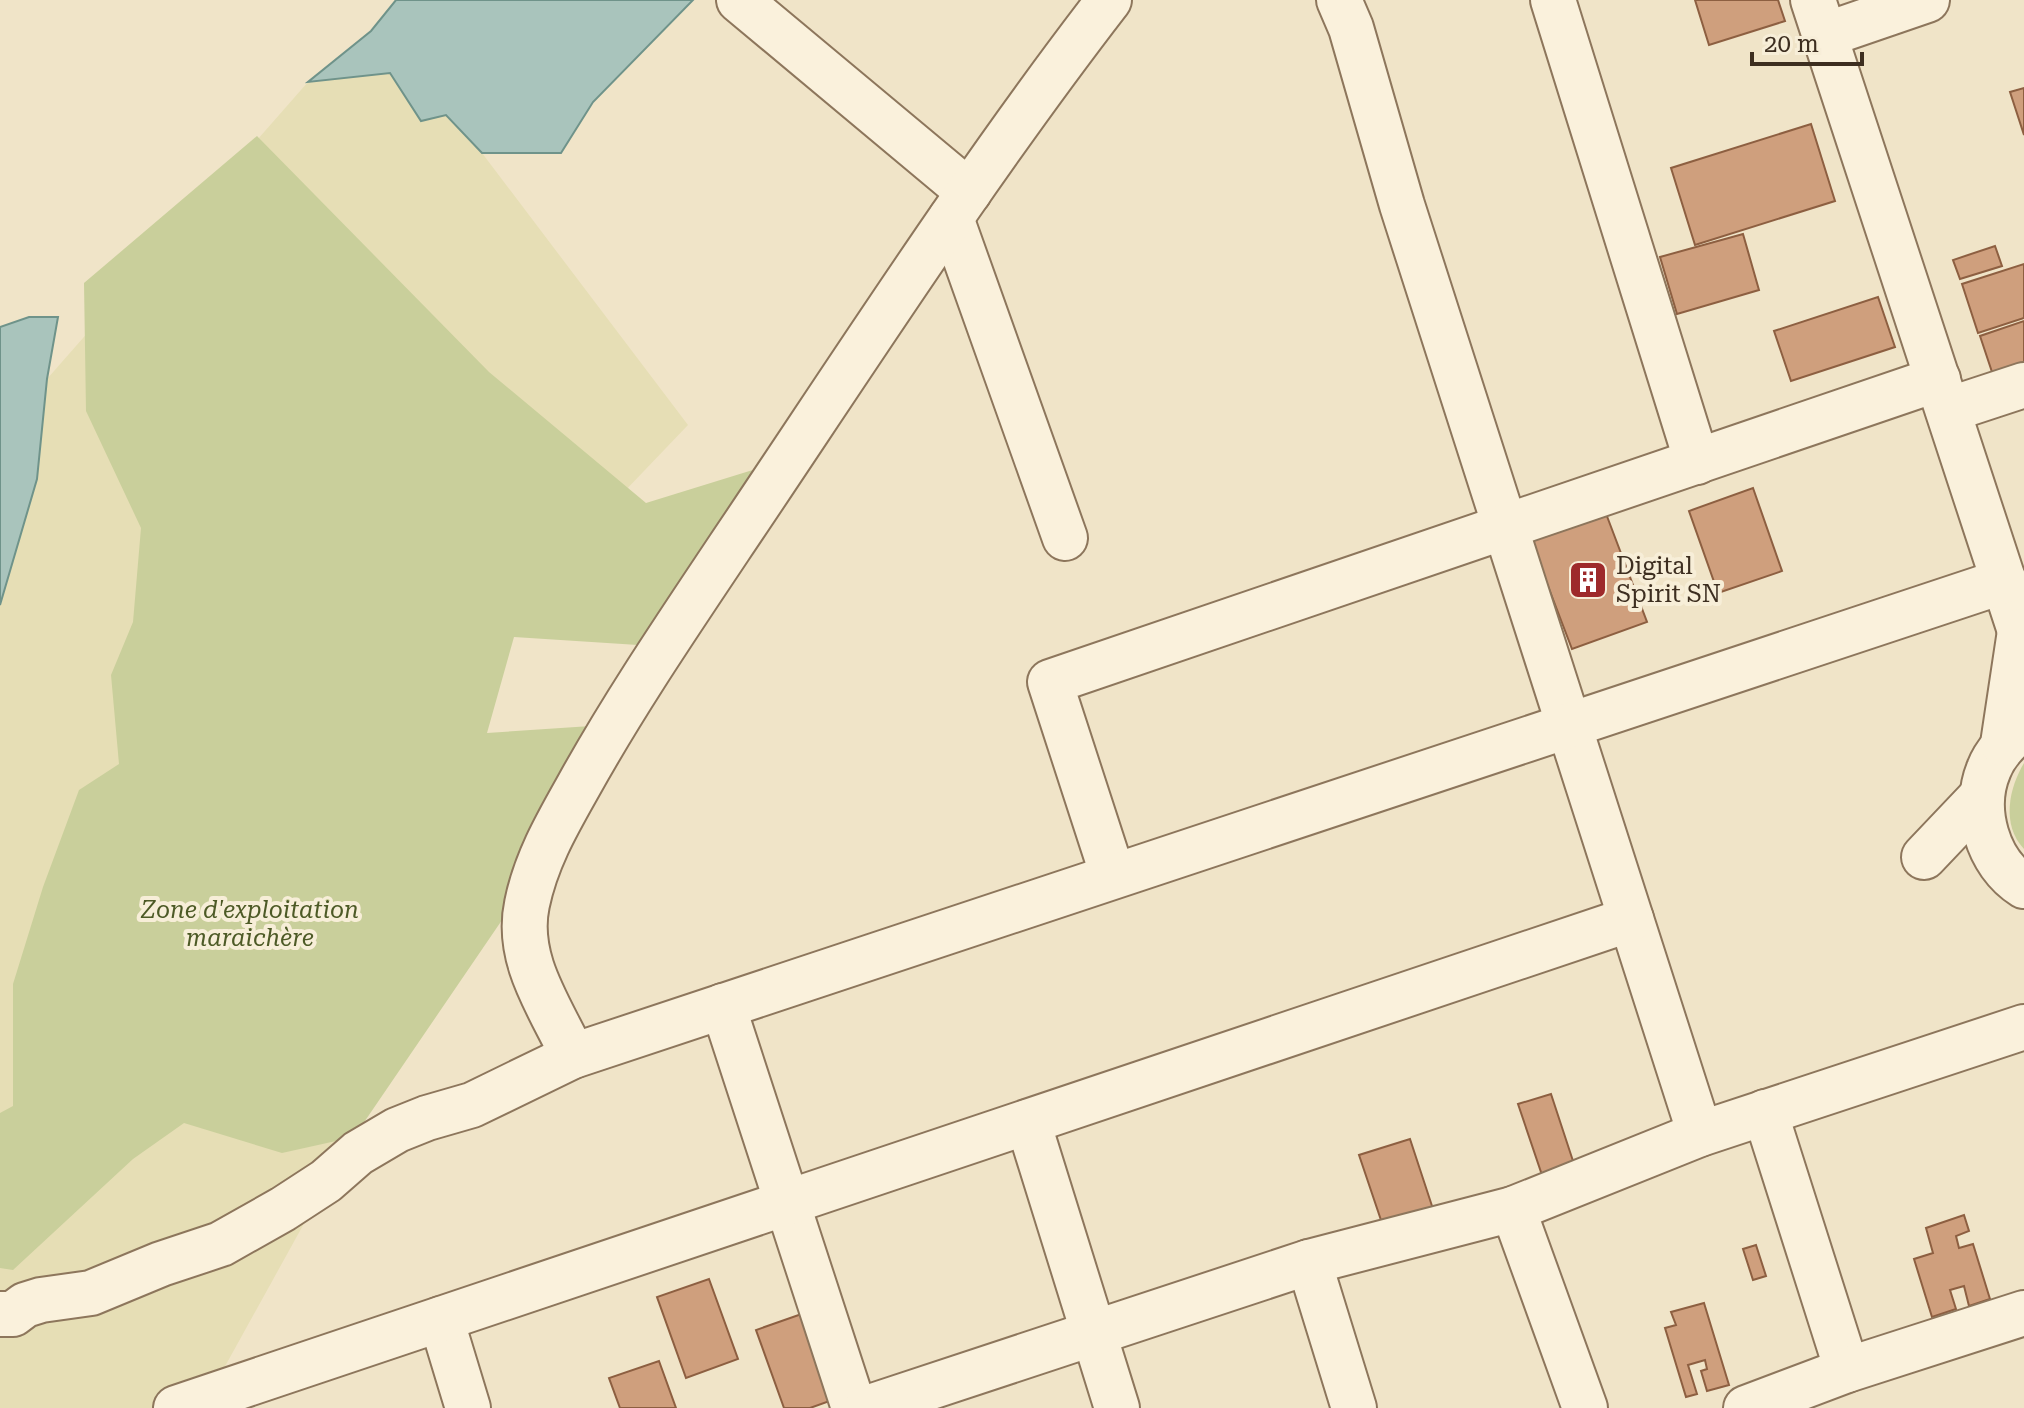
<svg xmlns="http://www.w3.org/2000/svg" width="2024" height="1408" font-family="'Roboto Serif',serif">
<rect width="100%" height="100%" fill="#f0e4c8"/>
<!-- farmland -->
<path fill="#e6deb5" d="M390 73 421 121 446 115 482 153 688 425 600 517 507 538 458 945 202 1408H0V605L37 479 47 379 308 82Z"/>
<!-- green -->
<g fill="#c9cf9b">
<path d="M257 136 489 372 646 503 782 461 638 645 514 637 487 733 606 725 500 923 354 1137 282 1153 184 1123 133 1159 13 1270 0 1268V1113L13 1106V984L43 887 79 790 119 764 111 675 133 622 141 528 86 411 84 283Z"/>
<path d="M2024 763V849C2001 825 2009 788 2024 763Z"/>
</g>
<!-- water -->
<g fill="#a9c4bc" stroke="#6f938a" stroke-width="2">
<path d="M396 0H693L593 102 561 153H482L446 115 421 121 390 73 308 82 371 31Z"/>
<path d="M29 317H58L47 379 37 479 0 605V327Z"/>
</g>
<!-- building -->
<g fill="#cf9f7d" stroke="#8d5f41" stroke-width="2">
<path d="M1695 0H1778L1785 21 1709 45Z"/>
<path d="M2024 88V135L2010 92Z"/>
<path d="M1811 124 1835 201 1695 245 1671 168Z"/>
<path d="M1743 234 1759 290 1677 314 1660 257Z"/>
<path d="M1995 246 2002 266 1960 279 1953 260Z"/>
<path d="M2024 264V318L1978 333 1962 284Z"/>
<path d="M1878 297 1895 347 1791 381 1774 331Z"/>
<path d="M2024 321V378L1997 387 1980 336Z"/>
<path d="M1753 488 1782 571 1718 593 1689 511Z"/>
<path d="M1605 511 1647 622 1572 649 1530 539Z"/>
<path d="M1551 1094 1575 1167 1543 1178 1518 1104Z"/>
<path d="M1410 1139 1434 1212 1384 1229 1359 1155Z"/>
<path d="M1964 1215 1969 1231 1956 1236 1959 1248 1973 1244 1990 1299 1969 1306 1964 1286 1950 1290 1956 1309 1932 1317 1914 1259 1933 1253 1926 1228Z"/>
<path d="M1756 1245 1766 1276 1753 1280 1743 1249Z"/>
<path d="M709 1279 738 1359 686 1378 657 1297Z"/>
<path d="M1704 1303 1729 1385 1707 1391 1701 1371 1707 1369 1705 1360 1688 1365 1697 1394 1686 1397 1665 1328 1676 1325 1671 1312Z"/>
<path d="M810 1311 841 1397 810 1408H784L756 1330Z"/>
<path d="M659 1361 676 1408H620L609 1378Z"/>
</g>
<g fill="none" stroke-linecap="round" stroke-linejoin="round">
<defs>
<g id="minor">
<path d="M739 0 969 192"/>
<path d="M1339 0 1351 28 1402 205 1700 1134"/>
<path d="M1553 0 1697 462"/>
<path d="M1813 0 2020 631 2024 635"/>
<path d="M1825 35 1927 0"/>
<path d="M951 218 1065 538"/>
<path d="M1948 410 2024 385"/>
<path d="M2024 726C2010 739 1996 751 1989 769 1972 809 1987 863 2024 886"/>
<path d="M2003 744 2020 631"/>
<path d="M1924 857 1981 797"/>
<path d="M1113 876 1050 682 1938 379"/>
<path d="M723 1006 854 1408"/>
<path d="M573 1056C551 1008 515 960 527 904 536 860 557 824 579 785 624 704 677 626 729 548 853 364 973 176 1109 0"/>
<path d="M1765 1112 1847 1370"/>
<path d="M1028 1122 1117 1408"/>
<path d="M1513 1209 1585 1408"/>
<path d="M1309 1262 1354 1408"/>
<path d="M0 1314H13L25 1305 41 1300 91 1293 161 1264 221 1244 283 1209 326 1181 358 1153 397 1130 427 1118 472 1105 573 1056 2004 581"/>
<path d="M441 1319 468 1408"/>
<path d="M176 1408 1631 919"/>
<path d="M867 1408 1309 1262 1513 1209 1700 1134 2024 1027"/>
<path d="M1746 1408 1847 1370 2024 1313"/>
</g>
</defs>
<!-- minor casing -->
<use href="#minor" stroke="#8d765c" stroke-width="48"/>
<!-- minor -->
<use href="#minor" stroke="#faf1dc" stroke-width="44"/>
</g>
<!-- icons -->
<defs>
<symbol id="building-square" viewBox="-11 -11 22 22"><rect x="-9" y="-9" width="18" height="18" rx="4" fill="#9e2a2b" stroke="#f7eed8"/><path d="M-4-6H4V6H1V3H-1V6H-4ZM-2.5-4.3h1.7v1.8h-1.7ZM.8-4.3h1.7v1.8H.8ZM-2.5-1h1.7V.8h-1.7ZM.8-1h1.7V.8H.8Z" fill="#fff"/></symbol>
</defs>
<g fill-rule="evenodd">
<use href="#building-square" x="1566" y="558" width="44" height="44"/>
</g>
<g text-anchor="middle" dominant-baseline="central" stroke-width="8" stroke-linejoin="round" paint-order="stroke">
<!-- poi labels -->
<g font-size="24" fill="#3d2e20" stroke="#f7eed8" text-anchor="start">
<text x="1616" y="566">Digital<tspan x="1616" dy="28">Spirit SN</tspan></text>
</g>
<!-- park labels -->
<g font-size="24" font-style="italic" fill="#4d5a26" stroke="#f7eed8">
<text x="250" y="910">Zone d'exploitation<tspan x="250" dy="28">maraichère</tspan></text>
</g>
</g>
<!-- scale -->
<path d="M1752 52v12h110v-12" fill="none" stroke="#3d2e20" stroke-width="4"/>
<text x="1764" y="52" font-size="24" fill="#3d2e20" stroke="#f7eed8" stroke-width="6" paint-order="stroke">20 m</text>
</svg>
